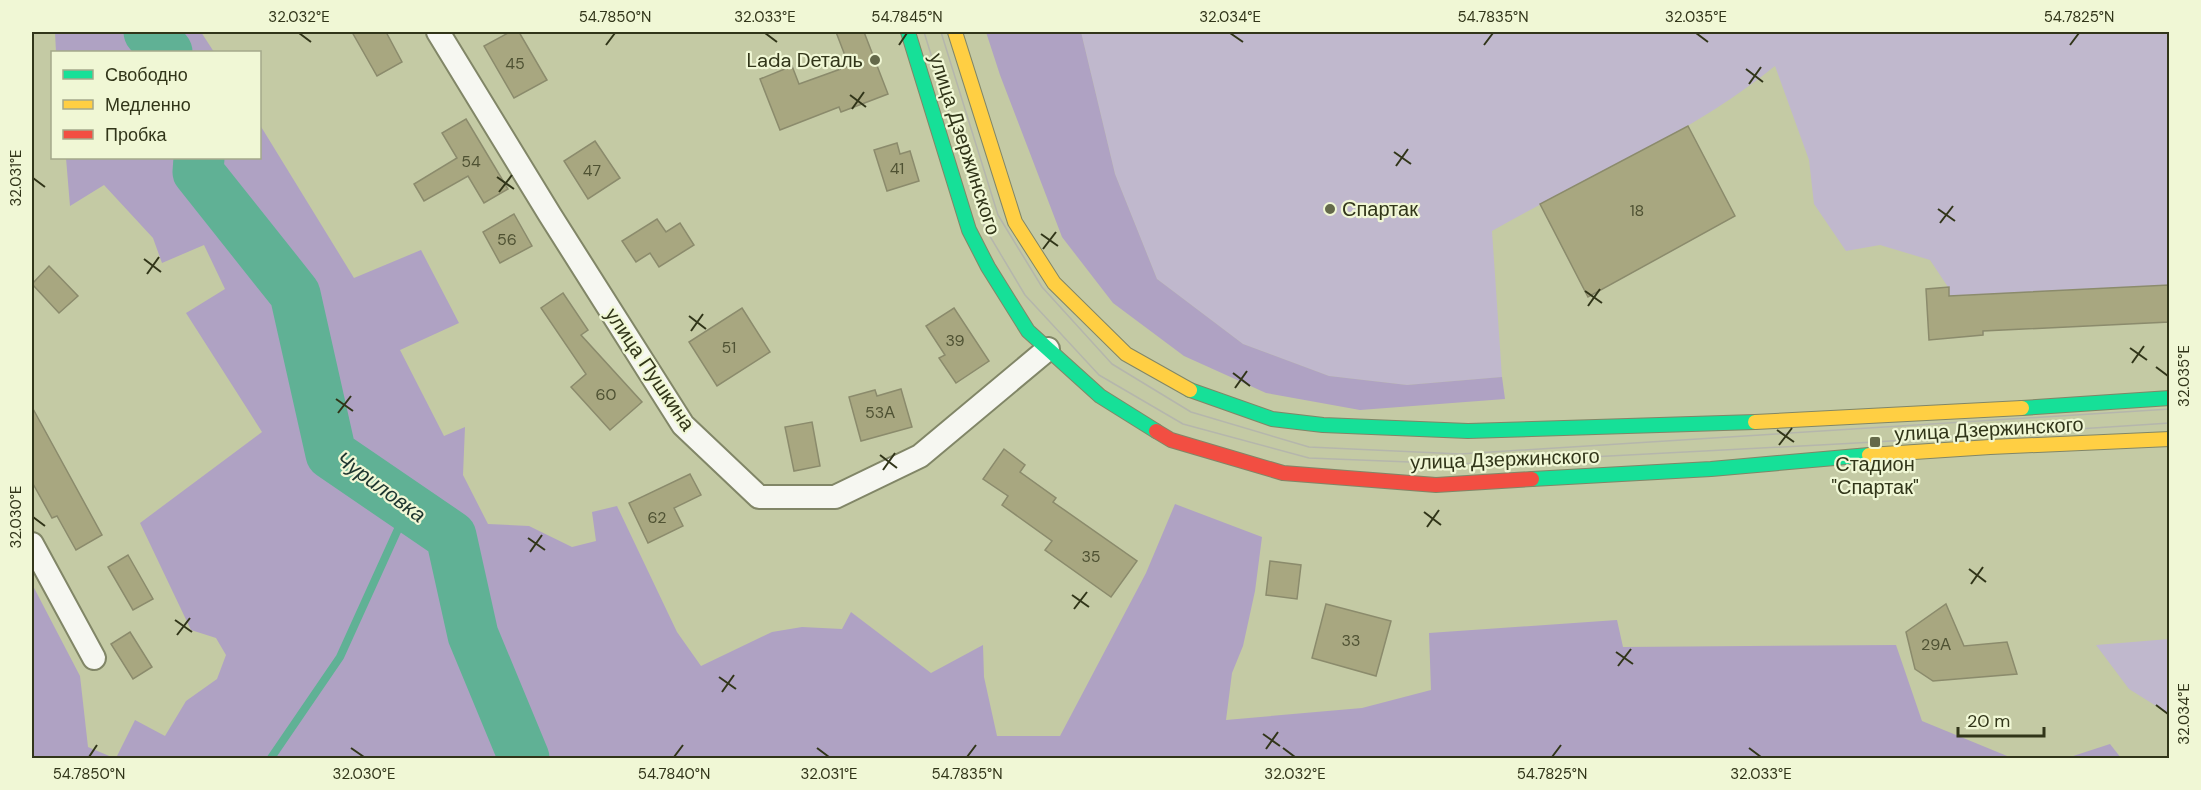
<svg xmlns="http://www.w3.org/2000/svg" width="2201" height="790" font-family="'DM Sans',sans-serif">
<rect width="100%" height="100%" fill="#c4caa4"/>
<!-- green -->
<g fill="#c0b8cd">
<path d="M1081 32H2169V322L1984 331 1983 335 1929 340 1926 289 1948 287 1930 260 1880 245 1846 251 1814 204 1809 160 1775 66C1690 135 1587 177 1492 231L1502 377 1407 385 1329 376 1243 344 1157 279 1115 174Z"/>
<path d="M2169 639H2170L2169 714 2129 689 2096 645Z"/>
</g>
<!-- forest -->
<g fill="#afa2c3">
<path d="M55 32H201L214 52H56Z"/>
<path d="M986 32H1081L1115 174 1157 279 1243 344 1329 376 1407 385 1502 377 1505 399 1360 410 1266 393 1184 356 1113 303 1062 237 1000 75Z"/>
<path d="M260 125 354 278 421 250 459 323 400 350 444 436 465 427 463 475 488 524 529 526 572 547 596 541 592 512 617 506 677 632 701 666 772 632 802 627 842 629 851 612 931 673 983 645 984 677 997 736H1060L1146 573 1175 504 1262 537 1255 591 1243 646 1232 673 1226 720 1362 708 1431 690 1429 633 1617 620 1623 647 1896 645 1922 721 2012 758H116L135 720 165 736 186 701 217 679 226 655 216 638 191 630 140 523 262 432 186 313 225 289 204 245 162 263 153 238 104 185 70 206 66 158H260Z"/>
<path d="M32 584 80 676 88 747 114 758H32Z"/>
<path d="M2110 744 2121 758H2067Z"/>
</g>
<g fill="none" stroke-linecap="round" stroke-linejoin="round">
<!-- stream -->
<path stroke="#60b195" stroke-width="8" d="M271 758 340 657 408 507"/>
<!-- river -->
<g stroke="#60b195" stroke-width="51">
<path d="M149 32 167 52"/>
<path d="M199 158 198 172 295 294 331 454 451 536 473 635 524 758"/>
</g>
</g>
<!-- building -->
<g fill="#a8a780" stroke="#8b8b6c" stroke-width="1.5">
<path d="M352 32H386L402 62 377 76Z"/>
<path d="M510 32H519L547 80 514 98 484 46Z"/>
<path d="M836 32H864L888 94 841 112 839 107 780 130 760 79 792 66 799 84 849 66Z"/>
<path d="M466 119 508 189 484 203 468 176 424 201 414 184 457 158 442 133Z"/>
<path d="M1688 126 1735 216 1588 297 1540 204Z"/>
<path d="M595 141 620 178 588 199 564 161Z"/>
<path d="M897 143 900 154 910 151 919 181 887 191 874 150Z"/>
<path d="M514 214 532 246 500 263 483 232Z"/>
<path d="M657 219 666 232 680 223 694 245 659 267 650 253 636 262 622 241Z"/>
<path d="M49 266 78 296 59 313 32 284Z"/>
<path d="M2169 285V322L1983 331V335L1929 340 1926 289 1949 287V296Z"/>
<path d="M563 293 588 330 581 335 642 402 610 430 571 387 586 374 541 308Z"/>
<path d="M742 308 770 352 717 386 689 342Z"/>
<path d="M954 308 989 361 956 383 939 358 945 355 926 326Z"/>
<path d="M901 389 912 427 861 441 849 397 875 390 877 396Z"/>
<path d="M32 407 102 535 76 550 57 516 52 518 32 482Z"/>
<path d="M812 422 820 466 794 471 785 427Z"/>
<path d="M1004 449 1025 465 1020 472 1056 498 1053 502 1137 561 1111 597 1045 550 1052 541 1002 505 1008 496 983 479Z"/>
<path d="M690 474 701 495 674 508 683 526 648 543 629 503Z"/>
<path d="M128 555 153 599 133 610 108 567Z"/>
<path d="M1270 561 1301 565 1297 599 1266 595Z"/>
<path d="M1326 604 1391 621 1376 676 1312 658Z"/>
<path d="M1946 604 1964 646 2007 642 2017 674 1933 681 1915 669 1906 632Z"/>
<path d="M130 632 152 667 133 679 111 644Z"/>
</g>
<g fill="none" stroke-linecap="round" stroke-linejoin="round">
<defs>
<g id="street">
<path d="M438 32 550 215 683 425 759 497H835L920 456 1048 349"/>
<path d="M32 544 94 658"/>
</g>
<g id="fast">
<path d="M908 32 969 230 988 267 1028 331 1100 396 1156 431"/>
<path d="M1190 390 1272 419 1323 425 1468 431 1755 422"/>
<path d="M2022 408 2170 398"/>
<path d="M1532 479 1711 469 1869 455"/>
</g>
<g id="slow">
<path d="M955 32 1015 222 1054 283 1126 354 1190 390"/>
<path d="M1755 422 2022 408"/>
<path d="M1869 455 1990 447 2170 439"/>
</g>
<path id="jam" d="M1156 431 1171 440 1283 473 1436 485 1532 479"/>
</defs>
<!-- street casing -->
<use href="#street" stroke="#818667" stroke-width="26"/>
<!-- fast casing -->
<use href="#fast" stroke="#818667" stroke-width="16"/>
<!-- slow casing -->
<use href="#slow" stroke="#818667" stroke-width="16"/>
<!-- jam casing -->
<use href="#jam" stroke="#818667" stroke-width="16"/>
<!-- street -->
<use href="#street" stroke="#f6f7f1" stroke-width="22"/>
<!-- fast -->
<use href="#fast" stroke="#16e098" stroke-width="14"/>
<!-- slow -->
<use href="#slow" stroke="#ffcf43" stroke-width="14"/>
<!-- jam -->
<use href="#jam" stroke="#f24e42" stroke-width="14"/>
<!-- tram -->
<g stroke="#b5b6ac" stroke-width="1.5">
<path d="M924 32 985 228 1025 295 1099 375 1183 424 1309 458 1460 464 1875 442 2170 423"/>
<path d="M941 32 998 215 1042 287 1112 364 1191 412 1309 447 1460 454 2170 409"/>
</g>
</g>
<!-- ticks -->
<path fill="none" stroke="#313519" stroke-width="2" d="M299 33 311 42M765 33 777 42M1230 33 1243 42M1696 33 1708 42M606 45 615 33M899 45 907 33M1484 45 1493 33M2070 45 2079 33M1746 69 1763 82M1749 84 1761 67M850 95 866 107M852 109 864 92M1394 152 1411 164M1396 166 1408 149M497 177 514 189M33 178 45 187M499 192 512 175M1938 209 1955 221M1940 223 1953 206M1041 234 1058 246M1043 249 1056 232M144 259 161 272M147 274 159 257M1585 291 1602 303M1588 306 1600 289M689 316 706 329M691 331 703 314M2130 348 2147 360M2132 363 2144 346M2156 367 2168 376M1233 373 1250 386M1235 388 1247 371M336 399 353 411M338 413 351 396M1777 430 1794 442M1779 445 1792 428M880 455 897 468M883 470 895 453M1424 512 1441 525M33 517 45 526M1427 527 1439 510M528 538 545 550M530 552 542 535M1969 569 1986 582M1971 584 1983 567M1072 595 1089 607M1074 609 1087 592M175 620 192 632M177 635 190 618M1616 652 1633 664M1618 666 1631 649M719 677 736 689M722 692 734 675M2156 705 2168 714M1263 734 1280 746M351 748 364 757M817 748 829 757M1283 748 1295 757M1749 748 1761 757M1266 749 1278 732M89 757 97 745M674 757 683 745M967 757 976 745M1552 757 1561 745"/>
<!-- markers -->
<g fill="#64694a" stroke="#f0f7d5" stroke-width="2">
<circle cx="875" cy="60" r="6"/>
<circle cx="1330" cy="209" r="6"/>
<rect x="1869" y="436" width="12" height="12" rx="3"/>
</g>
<g text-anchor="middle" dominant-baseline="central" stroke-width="4.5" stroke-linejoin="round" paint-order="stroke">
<!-- number labels -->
<g font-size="16" fill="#4f5233">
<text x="515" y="63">45</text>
<text x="471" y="161">54</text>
<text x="897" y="168">41</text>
<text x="592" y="170">47</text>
<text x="1637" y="210">18</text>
<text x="507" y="239">56</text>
<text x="955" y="340">39</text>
<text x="729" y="347">51</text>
<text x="606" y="394">60</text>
<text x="880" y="412">53А</text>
<text x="657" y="517">62</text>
<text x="1091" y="556">35</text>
<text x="1351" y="640">33</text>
<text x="1936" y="644">29А</text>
</g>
<!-- poi labels -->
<g font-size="20" fill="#313519" stroke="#f0f7d5" text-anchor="end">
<text x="863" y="60">Lada Dеталь</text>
<text x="1342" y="209" text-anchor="start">Спартак</text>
<text x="1875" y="464" text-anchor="middle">Стадион<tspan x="1875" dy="23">"Спартак"</tspan></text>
</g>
<!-- street labels -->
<g font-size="20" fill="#313519" stroke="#f0f7d5">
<text transform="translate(965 144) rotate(72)">улица Дзержинского</text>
<text transform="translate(650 369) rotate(56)">улица Пушкина</text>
<text transform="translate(1989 429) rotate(-3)">улица Дзержинского</text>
<text transform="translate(1505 459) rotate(-2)">улица Дзержинского</text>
</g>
<!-- water labels -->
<g font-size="21" font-style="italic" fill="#1d352f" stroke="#f0f7d5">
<text transform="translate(381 487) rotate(36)">Чуриловка</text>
</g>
</g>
<!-- border -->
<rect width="2201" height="790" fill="none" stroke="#f0f7d5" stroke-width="66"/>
<!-- legend -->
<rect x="51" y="51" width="210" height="108" fill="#f0f7d5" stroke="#a4a98a" stroke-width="1.5"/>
<rect x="63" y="70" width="30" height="9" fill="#16e098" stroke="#a4a98a" stroke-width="1.5"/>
<text x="105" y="81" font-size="18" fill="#313519">Свободно</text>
<rect x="63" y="100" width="30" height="9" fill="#ffcf43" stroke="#a4a98a" stroke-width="1.5"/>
<text x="105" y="111" font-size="18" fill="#313519">Медленно</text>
<rect x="63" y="130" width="30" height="9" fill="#f24e42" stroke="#a4a98a" stroke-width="1.5"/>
<text x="105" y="141" font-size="18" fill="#313519">Пробка</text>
<!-- scale -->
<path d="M1958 727v9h86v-9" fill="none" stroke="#313519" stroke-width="3"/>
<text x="1967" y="727" font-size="18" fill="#313519" stroke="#f0f7d5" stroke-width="4.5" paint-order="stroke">20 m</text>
<rect x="33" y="33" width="2135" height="724" fill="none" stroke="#313519" stroke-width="2"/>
<g font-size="15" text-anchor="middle" fill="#313519">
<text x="299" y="22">32.032°E</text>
<text x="615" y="22">54.7850°N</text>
<text x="765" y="22">32.033°E</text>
<text x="907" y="22">54.7845°N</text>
<text x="1230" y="22">32.034°E</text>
<text x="1493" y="22">54.7835°N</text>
<text x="1696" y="22">32.035°E</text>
<text x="2079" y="22">54.7825°N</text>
<text transform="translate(16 178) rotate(-90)" y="5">32.031°E</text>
<text transform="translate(2184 376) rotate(-90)" y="5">32.035°E</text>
<text transform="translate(16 517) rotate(-90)" y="5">32.030°E</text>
<text transform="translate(2184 714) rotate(-90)" y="5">32.034°E</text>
<text x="89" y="779">54.7850°N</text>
<text x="364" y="779">32.030°E</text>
<text x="674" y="779">54.7840°N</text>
<text x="829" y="779">32.031°E</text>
<text x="967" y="779">54.7835°N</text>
<text x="1295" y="779">32.032°E</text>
<text x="1552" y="779">54.7825°N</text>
<text x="1761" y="779">32.033°E</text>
</g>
</svg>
